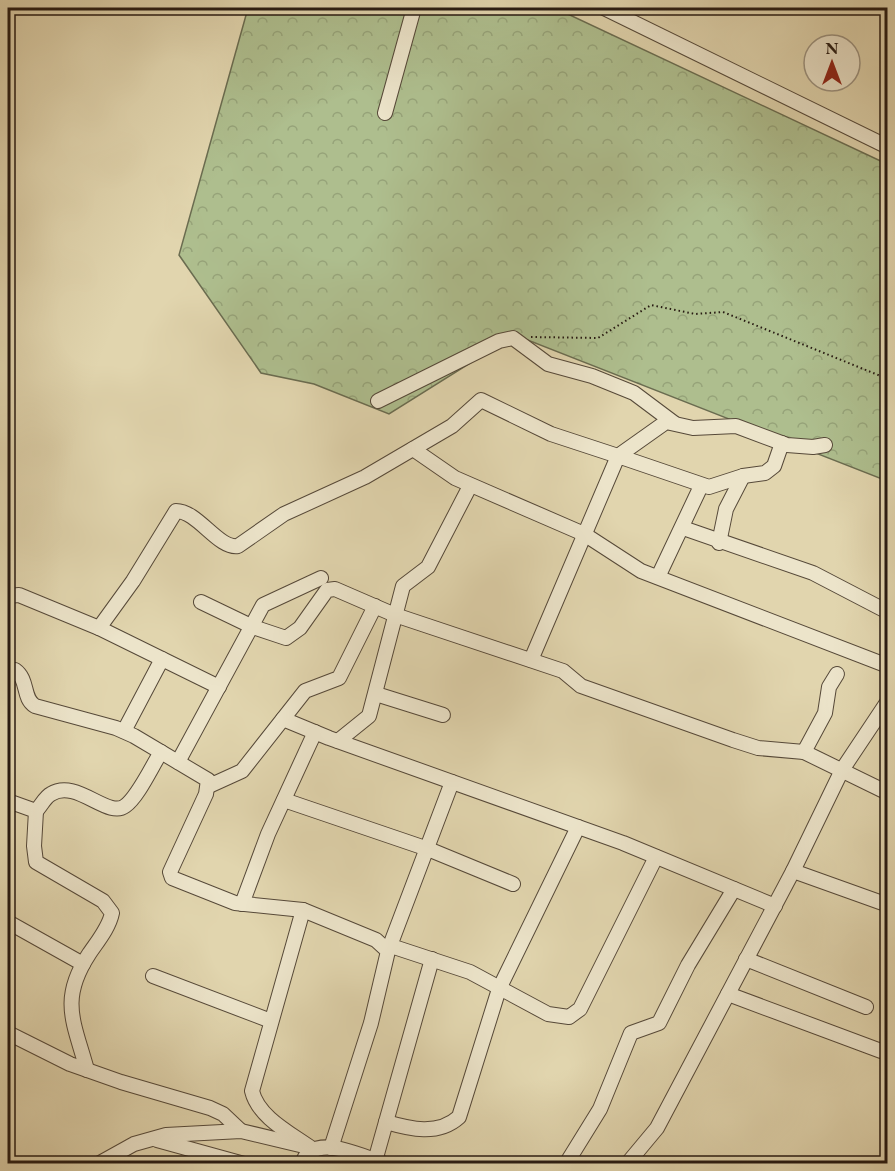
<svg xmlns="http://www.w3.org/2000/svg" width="895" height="1171" font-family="'EB Garamond',serif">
<defs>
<pattern id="forest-crowns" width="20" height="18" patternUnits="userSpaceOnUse" patternTransform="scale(1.5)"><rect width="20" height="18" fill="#aebe8e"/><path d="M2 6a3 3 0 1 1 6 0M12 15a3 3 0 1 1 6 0" fill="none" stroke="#96a379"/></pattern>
</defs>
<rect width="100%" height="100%" fill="#e1d5ae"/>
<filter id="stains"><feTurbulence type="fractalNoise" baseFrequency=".00333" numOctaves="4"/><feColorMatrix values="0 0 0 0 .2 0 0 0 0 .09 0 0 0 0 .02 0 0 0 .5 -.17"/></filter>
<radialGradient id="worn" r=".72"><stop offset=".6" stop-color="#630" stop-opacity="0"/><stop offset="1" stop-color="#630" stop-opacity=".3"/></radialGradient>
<!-- forest -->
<path fill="url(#forest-crowns)" stroke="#6a6c50" stroke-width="1.5" d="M248 8H555L887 164V481L515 335 389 414 314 384 261 373 179 255Z"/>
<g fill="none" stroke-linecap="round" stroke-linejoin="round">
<defs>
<g id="minor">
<path d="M604 8 888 147"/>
<path d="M385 113 414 8"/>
<path d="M378 401 499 341 513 338 548 364 592 376 634 393 674 423"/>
<path d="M413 449 455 478 584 534 641 571 888 666"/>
<path d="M683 528 813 573 888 612"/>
<path d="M719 543 726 509 743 476"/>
<path d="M658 577 701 486"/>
<path d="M8 596 19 595 99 628 219 687"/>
<path d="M201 602 253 627 286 638 300 628 327 590 335 589 395 615 563 671 581 686 733 740 758 748 804 752 888 793"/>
<path d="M99 628 133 581 176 511C198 511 218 549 238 546L284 514 365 477 452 426 481 400 551 434 618 456 666 422 693 428 736 426 787 445 813 447 825 445"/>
<path d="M531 660 618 456 709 487 743 476 765 473 774 466 782 443"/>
<path d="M8 671 15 670C29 680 22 698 35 706L116 728 134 736 208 780 206 794 170 872 172 878 235 903 303 910 376 940 388 951 371 1023 331 1148"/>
<path d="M376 694 443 715"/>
<path d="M283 719 329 738 623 843 775 906"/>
<path d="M124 731 162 659"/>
<path d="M338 741 369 716 403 586 428 567 470 486"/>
<path d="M804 752 825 713 829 687 837 674"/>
<path d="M178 762 263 605 321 578"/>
<path d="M209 786 242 771 305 691 339 678 375 606"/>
<path d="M284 800 428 849 513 884"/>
<path d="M8 801 36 811 34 846 36 862 103 901 112 913C109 928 97 942 89 954 59 1000 74 1022 87 1070"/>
<path d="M36 811C41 806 45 797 51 794 76 778 108 819 125 806 138 797 152 766 161 752"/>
<path d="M793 871 888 905"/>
<path d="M242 904 268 834 315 732"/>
<path d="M303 910 252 1091C258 1117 290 1133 311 1148"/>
<path d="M8 922 83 964"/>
<path d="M391 946 470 972 548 1014 569 1017 580 1009 656 857"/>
<path d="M388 951 452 782"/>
<path d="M746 959 866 1007"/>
<path d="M153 976 271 1021"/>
<path d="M728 994 881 1051"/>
<path d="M8 1033 70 1064 121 1082 210 1108 223 1114 241 1131"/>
<path d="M386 1122C410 1129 438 1136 459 1117L499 989 578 827"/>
<path d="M157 1140 244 1164"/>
<path d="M375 1161 432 959"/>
<path d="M98 1164 134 1144 166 1135 241 1131 304 1146"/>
<path d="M302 1164C312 1131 362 1156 385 1164"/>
<path d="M566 1164 600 1109 631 1033 659 1023 688 965 734 889"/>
<path d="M627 1164 657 1128 793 871 842 770 888 701"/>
</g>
</defs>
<!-- minor casing -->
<use href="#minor" stroke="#564939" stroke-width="16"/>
<!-- path -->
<path stroke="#271a12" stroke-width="2" stroke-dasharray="1.5 3" stroke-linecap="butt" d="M531 337 598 338 651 305 695 314 723 312 888 379"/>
<!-- minor -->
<use href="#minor" stroke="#ece4ca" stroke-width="14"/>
</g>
<!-- margin -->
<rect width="895" height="1171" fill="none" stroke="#e1d5ae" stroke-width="30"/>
<rect x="9" y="9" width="877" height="1153" fill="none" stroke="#271a12" stroke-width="3"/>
<rect x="15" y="15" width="865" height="1141" fill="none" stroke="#271a12" stroke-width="1.5"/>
<!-- north arrow -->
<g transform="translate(832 63)"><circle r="28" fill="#ece4ca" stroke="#9d9380" stroke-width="1.5"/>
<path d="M0-4.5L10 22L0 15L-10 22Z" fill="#8f2418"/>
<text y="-9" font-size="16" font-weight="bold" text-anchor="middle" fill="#271a12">N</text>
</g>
<rect width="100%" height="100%" filter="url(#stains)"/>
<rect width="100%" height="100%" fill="url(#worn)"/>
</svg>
